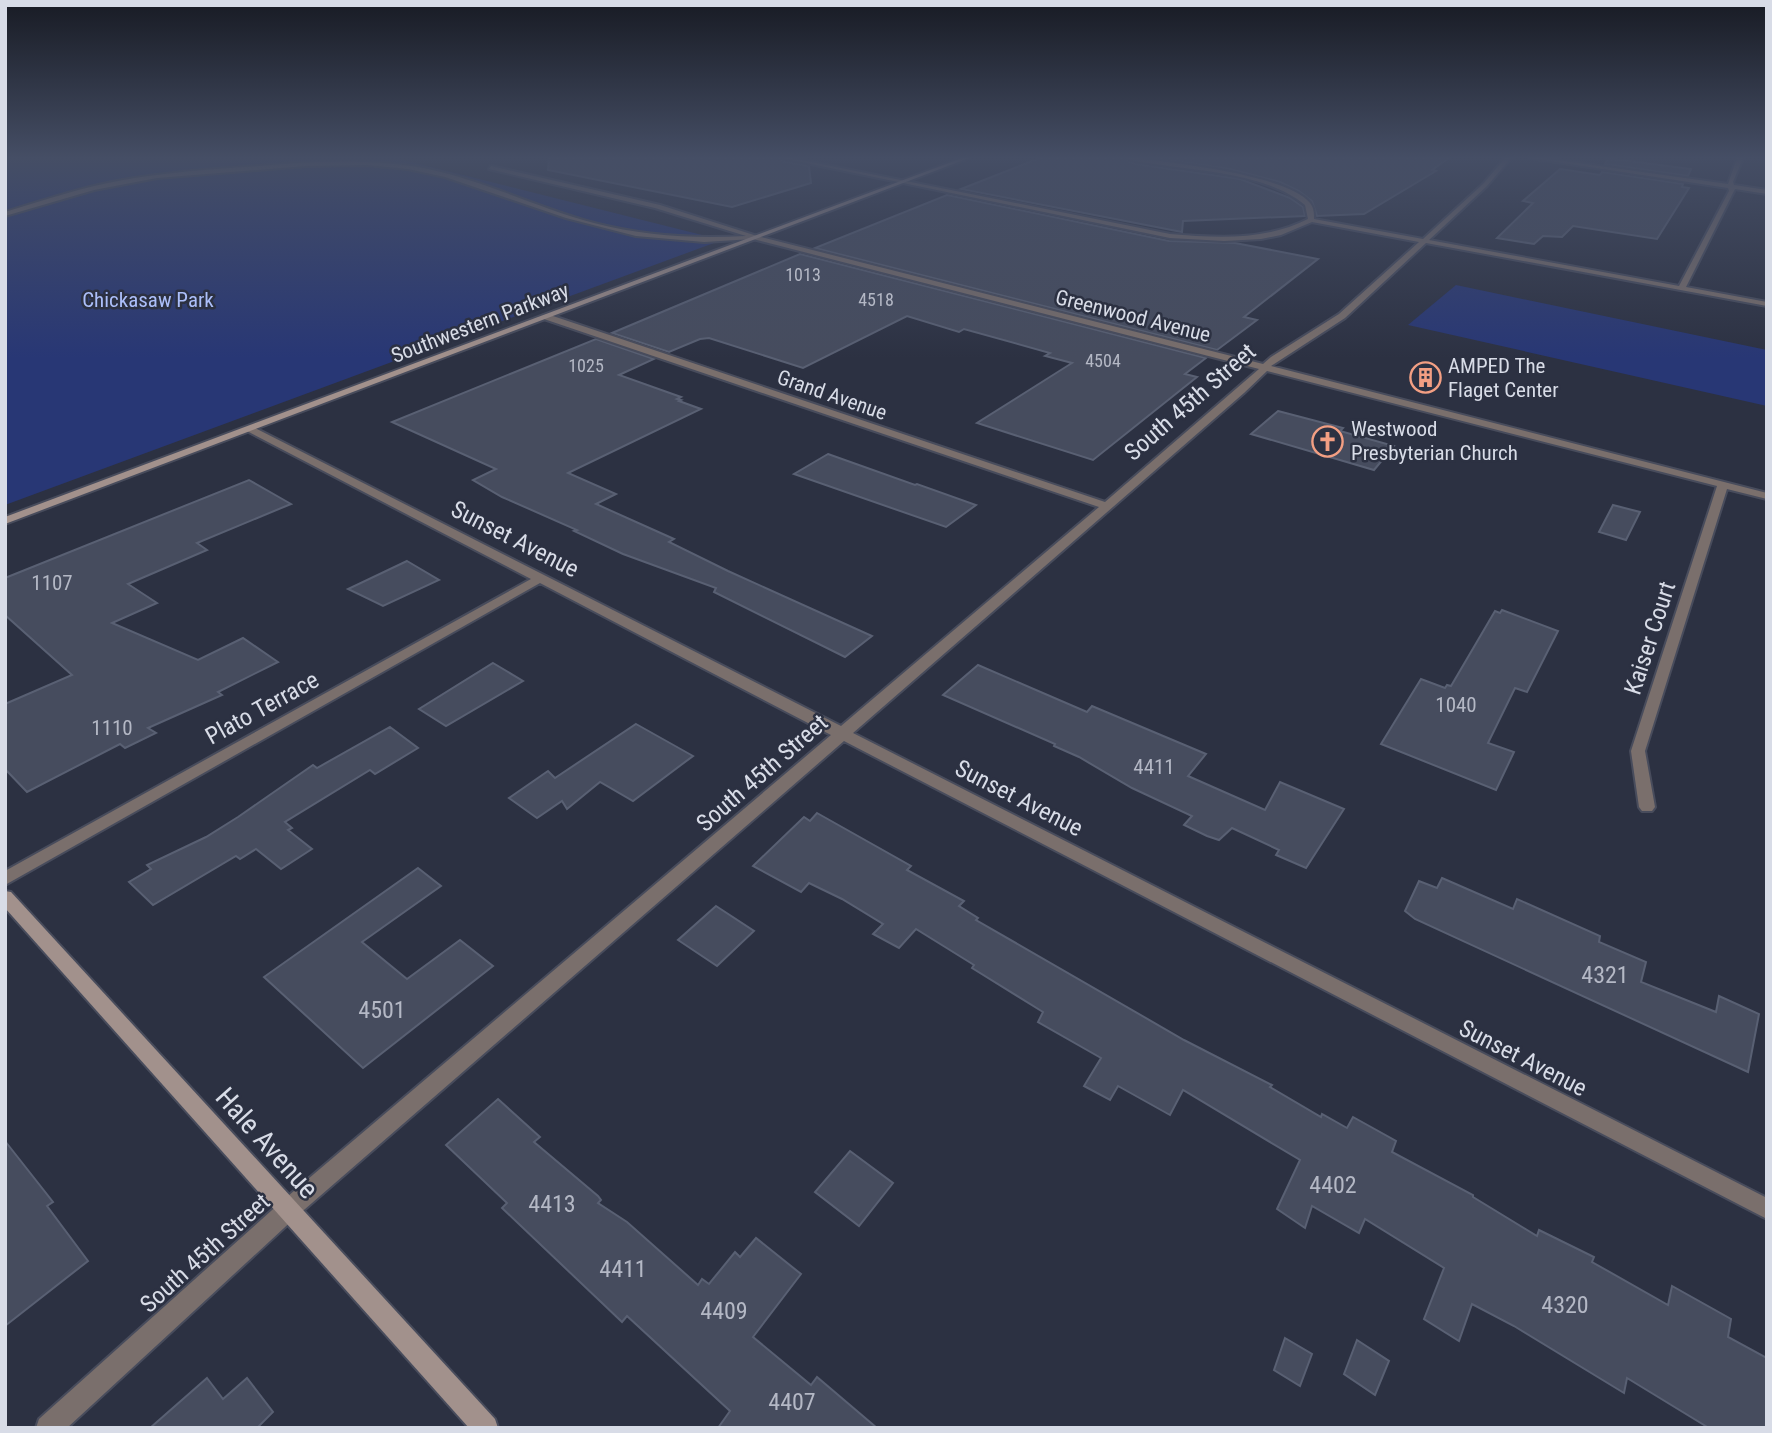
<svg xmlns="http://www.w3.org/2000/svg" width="1772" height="1433" font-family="'Roboto Condensed',sans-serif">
<rect width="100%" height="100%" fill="#2c3142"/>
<!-- green -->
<g fill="#283775">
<path d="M5 158H395L722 240 5 505Z"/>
<path d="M1456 285 1767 350V406L1408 325Z"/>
</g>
<!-- building -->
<g fill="#464c5e" stroke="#596073" stroke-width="2">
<path d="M549 158H779L781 161 809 166 811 183 732 207 548 170Z"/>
<path d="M1040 158H1122L1135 164 1240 179 1290 198 1303 207 1305 216 1183 221 1182 232 961 189Z"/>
<path d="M1155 158H1449L1432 170 1436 171 1364 214 1317 216 1312 201 1299 191 1280 182 1230 169Z"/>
<path d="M1607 159 1629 161 1691 169 1688 176 1605 164Z"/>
<path d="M1560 169 1600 175 1602 172 1683 184 1682 187 1689 188 1657 239 1573 226 1562 237 1543 236 1534 244 1497 238 1533 203 1523 201Z"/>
<path d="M947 195 1169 241 1235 243 1318 259 1244 317 1257 320 1217 350 815 248Z"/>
<path d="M800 254 1206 358 1185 374 1197 377 1093 460 977 423 1072 363 1045 356 1050 353 964 329 959 332 907 316 803 368 709 338 700 339 669 352 612 333Z"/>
<path d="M596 339 654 359 619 375 681 397 677 399 681 400 679 401 701 409 568 473 616 494 596 504 674 539 669 542 728 571 872 636 845 657 714 592 716 588 623 554 574 531 577 530 502 497 473 480 496 469 392 422Z"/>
<path d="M1278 411 1343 428 1340 431 1394 446 1374 470 1251 434Z"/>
<path d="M828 454 915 485 917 484 976 505 946 527 794 474Z"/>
<path d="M249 480 291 504 197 543 207 550 128 584 157 603 112 623 198 660 243 638 278 662 218 692 222 695 148 728 156 733 125 748 120 744 27 792 5 769V704L72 675 5 615V578Z"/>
<path d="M1613 505 1640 512 1626 540 1599 532Z"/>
<path d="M407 561 439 580 383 606 348 589Z"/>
<path d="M1502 610 1558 631 1527 692 1515 688 1488 743 1514 752 1496 790 1381 744 1421 679 1445 688 1447 685 1451 686 1495 611 1500 613Z"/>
<path d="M493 663 523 681 446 726 419 709Z"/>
<path d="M978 665 1087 712 1092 706 1206 754 1188 776 1265 810 1280 782 1344 809 1306 868 1276 855 1279 850 1232 828 1219 840 1207 836 1184 825 1192 816 1132 788 1079 757 1054 746 1055 744 943 695Z"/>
<path d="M636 724 693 756 633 801 600 782 567 809 562 801 537 818 509 798 548 771 555 778Z"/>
<path d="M390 727 418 748 375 774 370 770 285 822 292 828 288 830 312 849 281 869 256 849 240 859 236 856 153 905 129 882 151 869 147 865 206 837 238 817 313 765 317 768Z"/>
<path d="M817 813 911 866 907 870 964 901 959 906 978 918 976 920 1184 1040 1272 1085 1270 1087 1321 1117 1322 1114 1347 1128 1353 1117 1396 1141 1392 1152 1473 1195V1197L1537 1236 1539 1230 1594 1257 1592 1262 1668 1305 1672 1286 1731 1319 1728 1337 1767 1358V1428H1709L1627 1378 1624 1393 1514 1326 1472 1304 1459 1341 1424 1319 1444 1268 1365 1219 1359 1233 1312 1206 1305 1228 1277 1209 1300 1160 1183 1090 1170 1115 1118 1086 1110 1100 1084 1086 1101 1058 1038 1022 1043 1012 972 968 974 965 916 929 899 948 873 934 883 924 842 899 809 883 801 892 753 866 804 817 810 821Z"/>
<path d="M418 868 441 886 362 942 407 979 460 940 493 966 363 1068 264 977Z"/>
<path d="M1442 878 1513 909 1517 899 1600 936 1599 942 1646 962 1641 982 1716 1012 1719 996 1759 1014 1748 1072 1415 919 1405 911 1419 881 1437 888Z"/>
<path d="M716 906 754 931 717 966 678 940Z"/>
<path d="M498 1099 540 1137 534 1142 598 1196 601 1200 598 1203 627 1222 698 1285 702 1279 709 1284 735 1252 740 1257 756 1238 801 1274 753 1337 811 1385 817 1377 877 1428H718L730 1411 627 1316 622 1322 601 1302 502 1208 507 1203 446 1145Z"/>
<path d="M5 1141 53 1202 47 1206 88 1261 5 1326Z"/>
<path d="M850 1151 893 1183 859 1226 815 1192Z"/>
<path d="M1285 1338 1312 1354 1300 1386 1274 1370Z"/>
<path d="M1357 1340 1389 1361 1375 1395 1344 1374Z"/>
<path d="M207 1378 223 1399 247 1378 273 1412 257 1428H150Z"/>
</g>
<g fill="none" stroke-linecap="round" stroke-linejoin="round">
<defs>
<path id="street" d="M782 158H791L1170 234C1217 238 1264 241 1308 219L1305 205C1270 176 1213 172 1168 166 1154 163 1138 163 1125 158H1137C1174 163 1288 175 1310 203 1314 208 1314 213 1314 219L1423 239 1483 184 1505 158H1511L1487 186 1429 240 1679 286 1729 191 1728 188 1530 158H1542L1728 184 1737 158H1743L1733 182 1734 185 1767 190V194L1735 189 1686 287 1767 302V306L1426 243 1345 318 1271 366 1767 493V499L1727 489 1645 751 1655 807 1652 811H1642L1639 807 1631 751 1717 486 1267 371 1244 393 853 733 1767 1198V1219L844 741 297 1216 67 1428H36L39 1419 281 1202 831 735 540 583 5 885V871L531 579 247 431V427H253L841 726 1099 507 544 319V315H550L1105 502 1259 369 753 239 704 242 636 236 566 218 445 177 408 169 367 165 305 166 157 178 94 190 5 216V212C44 200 83 187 123 180 168 172 214 169 259 166 316 161 372 158 428 169 485 181 538 208 594 223 644 236 695 239 746 236L655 208 489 169 491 166 660 205 757 236 1263 364 1271 357 1339 314 1419 242 1312 222 1281 235 1261 239 1224 241 1170 238Z"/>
<g id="secondary">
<path d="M962 158H969L5 524V517Z"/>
<path d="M5 891 11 892 495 1419 498 1428H469L5 908Z"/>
</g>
</defs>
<!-- street casing -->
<use href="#street" stroke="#484c5c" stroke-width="4"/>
<!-- secondary casing -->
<use href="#secondary" stroke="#484c5c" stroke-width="4"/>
<!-- street -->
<use href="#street" fill="#7a6f6c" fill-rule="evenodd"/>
<!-- secondary -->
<use href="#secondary" fill="#a2918c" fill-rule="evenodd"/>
</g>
<!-- sky -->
<linearGradient id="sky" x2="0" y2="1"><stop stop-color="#181b24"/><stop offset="0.44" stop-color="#454e65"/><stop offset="1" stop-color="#454e65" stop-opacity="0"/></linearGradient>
<rect width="1772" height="358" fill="url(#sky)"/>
<!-- icons -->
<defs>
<symbol id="building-ring" viewBox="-11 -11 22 22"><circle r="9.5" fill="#2c3142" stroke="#f39f83" stroke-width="1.5"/><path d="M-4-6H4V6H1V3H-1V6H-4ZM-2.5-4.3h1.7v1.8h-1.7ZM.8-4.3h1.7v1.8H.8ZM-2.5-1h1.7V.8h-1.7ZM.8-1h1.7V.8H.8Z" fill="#f39f83"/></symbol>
<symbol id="church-ring" viewBox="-11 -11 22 22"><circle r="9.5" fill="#2c3142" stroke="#f39f83" stroke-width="1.5"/><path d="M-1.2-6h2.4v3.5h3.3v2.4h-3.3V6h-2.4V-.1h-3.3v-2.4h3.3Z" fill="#f39f83"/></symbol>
</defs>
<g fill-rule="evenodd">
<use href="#building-ring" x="1408" y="360" width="35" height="35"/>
<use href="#church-ring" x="1310" y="424" width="35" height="35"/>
</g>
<g text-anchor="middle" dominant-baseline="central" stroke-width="5" stroke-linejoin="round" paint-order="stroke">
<!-- far-number labels -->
<g font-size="18" fill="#b4b8c5">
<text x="803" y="274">1013</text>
<text x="876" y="299">4518</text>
<text x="1103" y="360">4504</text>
<text x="586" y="365">1025</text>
</g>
<!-- far-park labels -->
<g font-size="21" fill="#acbffa" stroke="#2c3142">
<text x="148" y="300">Chickasaw Park</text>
</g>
<!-- far-street labels -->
<g font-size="21" fill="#d8dce7" stroke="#2c3142">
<text transform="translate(1133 316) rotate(14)">Greenwood Avenue</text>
<text transform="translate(480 323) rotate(-21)">Southwestern Parkway</text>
<text transform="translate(832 395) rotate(19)">Grand Avenue</text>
</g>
<!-- far-poi labels -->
<g font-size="21" fill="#d8dce7" stroke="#2c3142" text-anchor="start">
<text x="1448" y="366">AMPED The<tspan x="1448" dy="24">Flaget Center</tspan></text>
<text x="1351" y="429">Westwood<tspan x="1351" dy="24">Presbyterian Church</tspan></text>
</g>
<!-- number labels -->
<g font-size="21" fill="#b4b8c5">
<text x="52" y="583">1107</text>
<text x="1456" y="705">1040</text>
<text x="112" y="728">1110</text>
<text x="1154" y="767">4411</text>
</g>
<!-- street labels -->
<g font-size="24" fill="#d8dce7" stroke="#2c3142">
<text transform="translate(1190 402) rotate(-41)">South 45th Street</text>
<text transform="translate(515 539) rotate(27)">Sunset Avenue</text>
<text transform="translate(1650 638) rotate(-72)">Kaiser Court</text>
<text transform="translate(262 708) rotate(-29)">Plato Terrace</text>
<text transform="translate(762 773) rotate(-41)">South 45th Street</text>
<text transform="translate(1019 798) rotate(27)">Sunset Avenue</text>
<text transform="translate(1523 1058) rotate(27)">Sunset Avenue</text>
<text transform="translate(205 1253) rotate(-42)">South 45th Street</text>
</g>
<!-- near-number labels -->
<g font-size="24" fill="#b4b8c5">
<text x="1605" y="975">4321</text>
<text x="382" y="1010">4501</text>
<text x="1333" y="1185">4402</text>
<text x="552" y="1204">4413</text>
<text x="623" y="1269">4411</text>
<text x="1565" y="1305">4320</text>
<text x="724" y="1311">4409</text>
<text x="792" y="1402">4407</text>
</g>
<!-- near-street labels -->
<g font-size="28" fill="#d8dce7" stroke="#2c3142">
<text transform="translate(267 1143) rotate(48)">Hale Avenue</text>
</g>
</g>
<!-- border -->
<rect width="1772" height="1433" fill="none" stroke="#d8dce7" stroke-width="14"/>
</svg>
